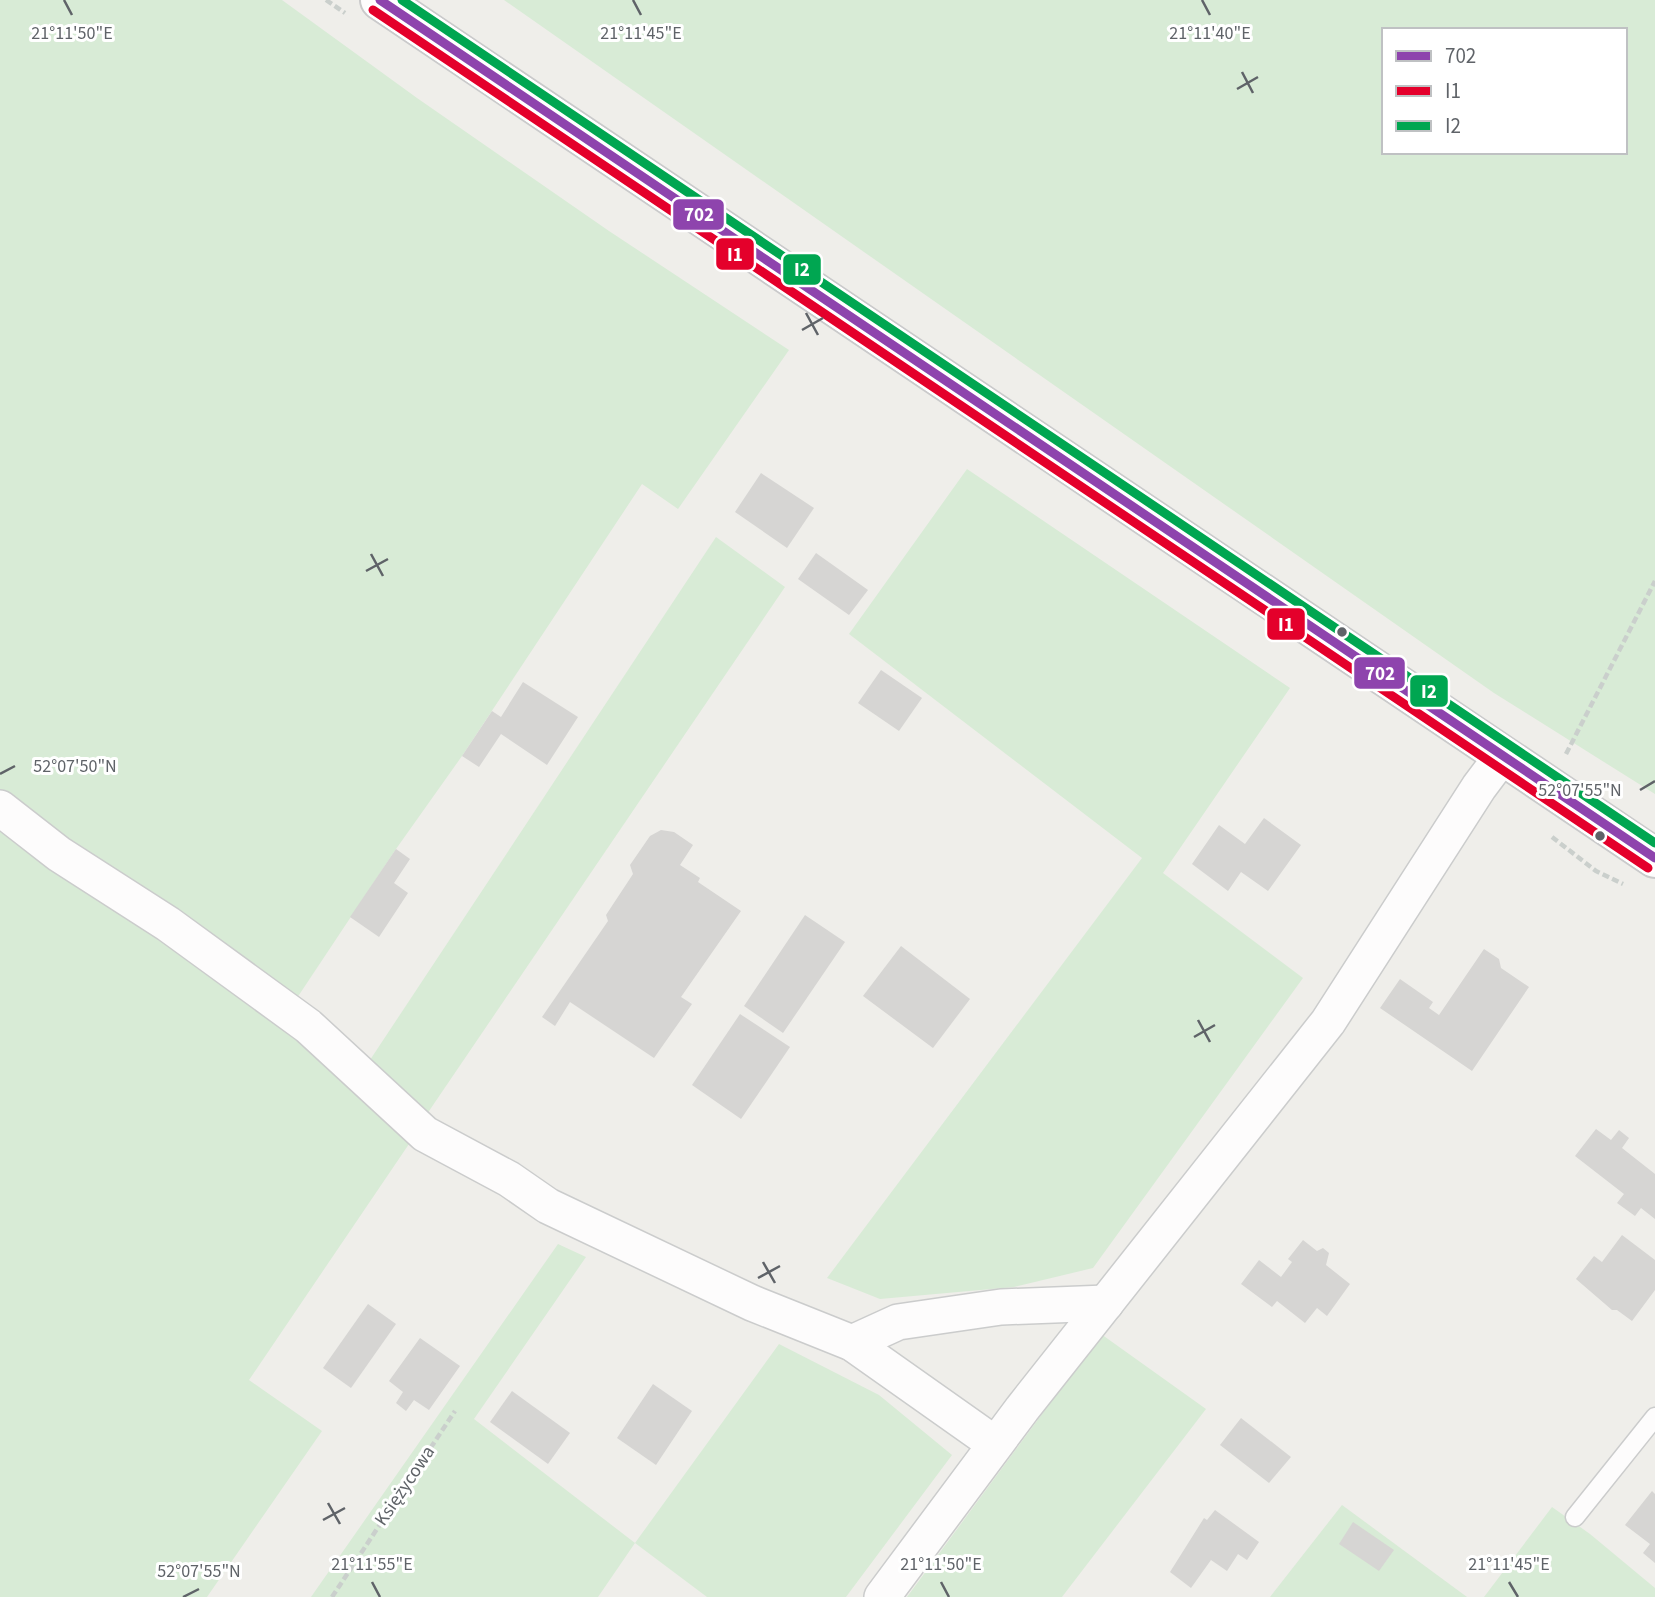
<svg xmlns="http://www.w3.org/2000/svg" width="1655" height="1597" font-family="'Source Sans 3',sans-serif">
<rect width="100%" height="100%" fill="#efeeea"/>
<!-- green -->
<g fill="#d8ebd6" fill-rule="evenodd">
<path d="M0 0H282L417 98 609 231 789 350 678 509 642 484 462 756 396 849 297 998 353 1082 409 1144 249 1380 322 1431 207 1597H0Z"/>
<path d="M504 0H1655V794L1494 693ZM1384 30H1625V152H1384Z"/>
<path d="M967 469 1290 688 1163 873 1303 978 1093 1268 1014 1287 880 1299 827 1278 1142 858 849 634Z"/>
<path d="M716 537 785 587 427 1114 370 1060Z"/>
<path d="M558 1244 586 1257 474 1419 635 1543 779 1344 879 1395 952 1455 846 1597H707L635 1543 598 1597H311Z"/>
<path d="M1101 1334 1206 1409 1062 1597H907Z"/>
<path d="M1342 1505 1467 1597H1270Z"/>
<path d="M1552 1507 1590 1534 1655 1588V1597H1484Z"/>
</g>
<!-- building -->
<g fill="#d6d5d3">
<path d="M761 473 814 508 787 548 735 512Z"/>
<path d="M816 553 868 590 849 615 798 579Z"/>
<path d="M881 670 922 698 899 731 858 703Z"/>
<path d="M523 682 578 717 547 765 501 734 479 767 462 756 492 711 501 717Z"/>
<path d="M1264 818 1301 845 1268 891 1241 872 1228 891 1192 864 1219 825 1245 844Z"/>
<path d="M661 830 674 832 693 845 680 865 700 878 698 882 741 911 681 997 692 1004 654 1058 570 1002 555 1026 542 1017 608 921 606 915 633 874 630 865 650 836Z"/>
<path d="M396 849 410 859 394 883 408 893 379 937 350 917Z"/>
<path d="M805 915 845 942 783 1033 744 1006Z"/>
<path d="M901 946 970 999 933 1048 863 996Z"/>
<path d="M1484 949 1499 959 1501 968 1529 987 1472 1071 1380 1008 1400 979 1433 1002 1429 1008 1439 1015Z"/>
<path d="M740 1014 790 1047 741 1119 692 1085Z"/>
<path d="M1596 1129 1611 1140 1619 1130 1629 1138 1622 1148 1655 1174V1219L1641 1208 1635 1216 1617 1203 1624 1194 1575 1156Z"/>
<path d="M1622 1235 1655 1260V1290L1632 1321 1617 1310H1612L1576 1279 1594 1256 1602 1262Z"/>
<path d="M1303 1240 1317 1251 1323 1248 1329 1253 1326 1265 1350 1284 1327 1316 1317 1308 1305 1323 1277 1301 1272 1307 1241 1284 1259 1260 1281 1277 1292 1262 1288 1259Z"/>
<path d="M368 1304 396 1324 351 1388 323 1368Z"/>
<path d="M420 1338 460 1366 429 1410 414 1400 406 1411 396 1403 403 1392 389 1381Z"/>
<path d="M653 1384 692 1411 656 1465 617 1438Z"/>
<path d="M512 1391 570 1433 548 1464 490 1422Z"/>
<path d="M1241 1418 1291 1457 1269 1483 1220 1445Z"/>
<path d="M1652 1491 1655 1494V1563L1643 1553 1650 1544 1625 1525Z"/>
<path d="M1215 1510 1259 1542 1247 1560 1238 1554 1227 1571 1211 1560 1191 1588 1170 1572 1204 1518 1207 1520Z"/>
<path d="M1353 1522 1394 1550 1379 1571 1339 1544Z"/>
</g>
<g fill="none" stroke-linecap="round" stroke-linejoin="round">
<defs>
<path id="lane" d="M1575 1517 1655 1417"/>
<g id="street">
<path d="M0 808 59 854 168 924 308 1026 425 1134 509 1179 548 1206 752 1303 852 1343 995 1444"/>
<path d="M852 1343 898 1322 1001 1307 1106 1303"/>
<path d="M882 1597 1022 1409 1328 1022 1479 787 1503 755"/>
</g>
<path id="secondary" d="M380 0 1655 858"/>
</defs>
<!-- lane casing -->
<use href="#lane" stroke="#cbcccc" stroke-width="21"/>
<!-- street casing -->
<use href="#street" stroke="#cbcccc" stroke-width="38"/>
<!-- secondary casing -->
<use href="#secondary" stroke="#cacacb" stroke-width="42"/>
<!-- path -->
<g stroke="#cacfcc" stroke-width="4.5" stroke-dasharray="7 3.5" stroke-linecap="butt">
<path d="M326 0 345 13"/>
<path d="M1566 754 1655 581"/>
<path d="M1552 837 1596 871 1623 884"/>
<path d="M332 1597 455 1411"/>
</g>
<!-- lane -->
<use href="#lane" stroke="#fdfcfc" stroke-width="18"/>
<!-- street -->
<use href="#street" stroke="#fdfcfc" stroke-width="35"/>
<!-- secondary -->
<use href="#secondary" stroke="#fdfcfc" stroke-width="38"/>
<defs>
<path id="bus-1" d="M380 0 1655 858"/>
<path id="bus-2" d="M373 10 1648 868"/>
<path id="bus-3" d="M402 0 1655 843"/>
</defs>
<!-- bus-1 casing -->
<use href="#bus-1" stroke="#fff" stroke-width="14"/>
<!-- bus-2 casing -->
<use href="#bus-2" stroke="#fff" stroke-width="14"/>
<!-- bus-3 casing -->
<use href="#bus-3" stroke="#fff" stroke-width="14"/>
<!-- bus-1 -->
<use href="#bus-1" stroke="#8e44ad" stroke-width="9"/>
<!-- bus-2 -->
<use href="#bus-2" stroke="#e4002b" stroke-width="9"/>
<!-- bus-3 -->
<use href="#bus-3" stroke="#00a651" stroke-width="9"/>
</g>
<!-- ticks -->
<path fill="none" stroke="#5f6368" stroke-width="2.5" d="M64 0 72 15M633 0 641 15M1202 0 1210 15M1242 72 1253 93M1237 89 1258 77M806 313 818 335M802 330 823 318M371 554 383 576M366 571 388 559M0 774 15 766M1640 790 1655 781M1198 1020 1210 1042M1194 1037 1215 1025M763 1262 775 1283M758 1278 780 1266M328 1503 340 1524M323 1520 345 1508M372 1582 380 1597M941 1582 949 1597M1509 1582 1518 1597M183 1597 199 1589"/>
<!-- markers -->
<g fill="#5f6368" stroke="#fff" stroke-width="2.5">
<circle cx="1342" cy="632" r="6"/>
<circle cx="1600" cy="836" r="6"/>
</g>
<g text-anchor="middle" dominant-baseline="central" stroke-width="6" stroke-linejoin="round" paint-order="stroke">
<!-- street labels -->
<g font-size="19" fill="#5f6368" stroke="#fff">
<text transform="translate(405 1486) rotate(-56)">Księżycowa</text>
</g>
</g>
<g font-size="18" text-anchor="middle" fill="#5f6368" stroke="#fff" stroke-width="6" stroke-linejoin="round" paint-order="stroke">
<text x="72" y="39">21°11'50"E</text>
<text x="641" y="39">21°11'45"E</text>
<text x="1210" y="39">21°11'40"E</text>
<text x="75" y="772">52°07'50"N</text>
<text x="1580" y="796">52°07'55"N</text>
<text x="372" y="1570">21°11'55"E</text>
<text x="941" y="1570">21°11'50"E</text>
<text x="1509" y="1570">21°11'45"E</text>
<text x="199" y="1577">52°07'55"N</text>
</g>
<g stroke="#fff" stroke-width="2.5">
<rect x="672" y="198" width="53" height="33" rx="7" fill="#8e44ad"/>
<rect x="715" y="237" width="40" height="34" rx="7" fill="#e4002b"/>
<rect x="782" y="253" width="40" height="33" rx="7" fill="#00a651"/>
<rect x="1266" y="607" width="40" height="34" rx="7" fill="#e4002b"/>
<rect x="1353" y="656" width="53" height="34" rx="7" fill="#8e44ad"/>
<rect x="1409" y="674" width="40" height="34" rx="7" fill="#00a651"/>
</g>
<g font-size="19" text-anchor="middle" font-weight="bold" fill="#fff">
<text x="699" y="221">702</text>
<text x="735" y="261">I1</text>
<text x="802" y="276">I2</text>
<text x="1286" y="631">I1</text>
<text x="1380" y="680">702</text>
<text x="1429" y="698">I2</text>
</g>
<!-- legend -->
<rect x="1382" y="28" width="245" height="126" fill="#ffffff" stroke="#bfc1c3" stroke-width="2"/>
<rect x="1396" y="51" width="35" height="10" fill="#8e44ad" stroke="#bfc1c3" stroke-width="2"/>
<text x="1445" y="63" font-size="21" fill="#5f6368">702</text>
<rect x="1396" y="86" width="35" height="10" fill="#e4002b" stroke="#bfc1c3" stroke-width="2"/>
<text x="1445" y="98" font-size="21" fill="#5f6368">I1</text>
<rect x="1396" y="121" width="35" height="10" fill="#00a651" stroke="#bfc1c3" stroke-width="2"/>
<text x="1445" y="133" font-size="21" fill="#5f6368">I2</text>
</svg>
